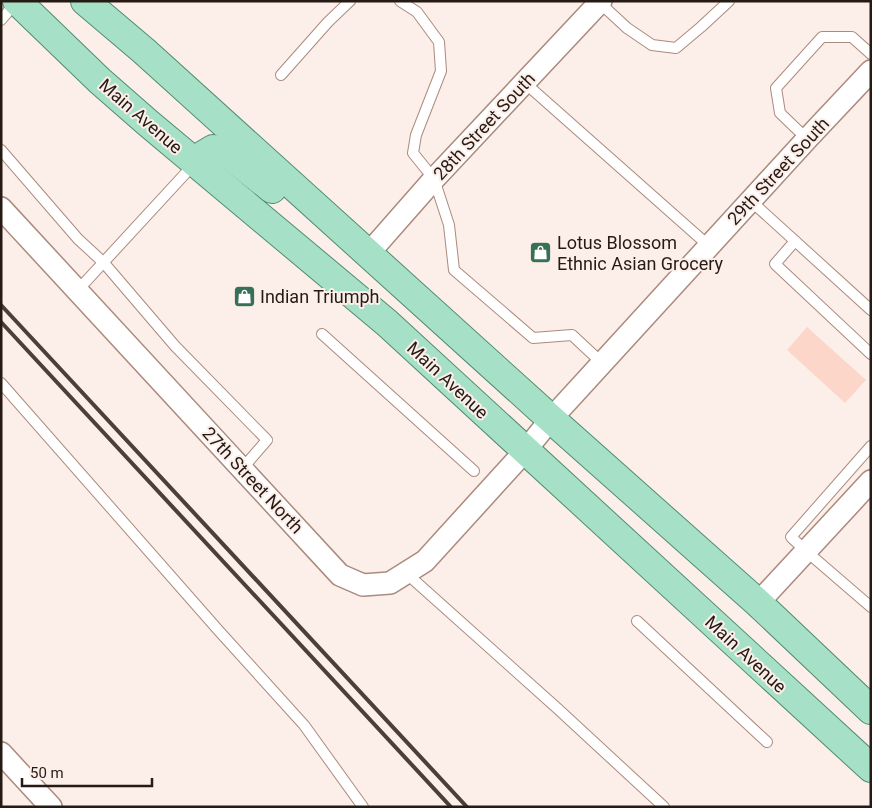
<svg xmlns="http://www.w3.org/2000/svg" width="872" height="808" font-family="Roboto,sans-serif">
<rect width="100%" height="100%" fill="#fceee8"/>
<!-- green -->
<path fill="#fcd7c9" d="M807 327 866 380 845 403 787 350Z"/>
<g fill="none" stroke-linecap="round" stroke-linejoin="round">
<defs>
<g id="service">
<path d="M400 1 417 12 439 42 441 71 416 135 413 153 434 179 449 225 454 270 533 338 572 335 602 363"/>
<path d="M600 3 627 28 652 45 676 48 701 27 729 1"/>
<path d="M1 20 17 1"/>
<path d="M281 75 328 22 350 1"/>
<path d="M525 83 709 246"/>
<path d="M807 139 780 113 776 88 822 37H852L871 54"/>
<path d="M1 150 78 239 104 263 175 346 267 440 242 469"/>
<path d="M751 201 871 310"/>
<path d="M795 241 775 264 871 354"/>
<path d="M78 290 195 163"/>
<path d="M322 334 474 471"/>
<path d="M1 383 219 631 304 725 363 807"/>
<path d="M871 446 791 537 806 551 871 607"/>
<path d="M406 573 558 709 664 807"/>
<path d="M637 621 767 742"/>
</g>
<g id="minor">
<path d="M1 208 340 575 363 585 390 583 425 561 525 451 551 419 807 139 871 71"/>
<path d="M369 253 434 179 601 1"/>
<path d="M758 603 871 481"/>
<path d="M1 753 51 807"/>
</g>
<g id="primary">
<path d="M17 1 100 81 148 123 387 323 871 768"/>
<path d="M85 1 144 51 551 419 758 603 871 710"/>
<path d="M195 162 203 155 213 149 224 151 272 189"/>
</g>
</defs>
<!-- service casing -->
<use href="#service" stroke="#ab8b7e" stroke-width="12"/>
<!-- minor casing -->
<use href="#minor" stroke="#ab8b7e" stroke-width="24"/>
<!-- primary casing -->
<use href="#primary" stroke="#528d70" stroke-width="30"/>
<!-- service -->
<use href="#service" stroke="#fff" stroke-width="10"/>
<!-- minor -->
<use href="#minor" stroke="#fff" stroke-width="21"/>
<!-- primary -->
<use href="#primary" stroke="#a5e0c7" stroke-width="28"/>
<!-- rail -->
<g stroke="#4b3f3a" stroke-width="4">
<path d="M1 305 467 807"/>
<path d="M1 322 451 807"/>
</g>
</g>
<!-- icons -->
<defs>
<symbol id="shop-square" viewBox="-11 -11 22 22"><rect x="-9" y="-9" width="18" height="18" rx="4" fill="#376f57" stroke="#fceee8"/><path d="M-5-2.5h2.3a2.7 3.5 0 0 1 5.4 0H5L5.5 6h-11ZM-1.5-2.5h3a1.5 2.3 0 0 0-3 0Z" fill="#fff"/></symbol>
</defs>
<g fill-rule="evenodd">
<use href="#shop-square" x="528" y="240" width="25" height="25"/>
<use href="#shop-square" x="232" y="284" width="25" height="25"/>
</g>
<g text-anchor="middle" dominant-baseline="central" stroke-width="4" stroke-linejoin="round" paint-order="stroke">
<!-- street labels -->
<g font-size="18" fill="#261a15" stroke="#fceee8">
<text transform="translate(141 116) rotate(41)">Main Avenue</text>
<text transform="translate(484 126) rotate(-47)">28th Street South</text>
<text transform="translate(778 171) rotate(-47)">29th Street South</text>
<text transform="translate(448 380) rotate(43)">Main Avenue</text>
<text transform="translate(253 480) rotate(47)">27th Street North</text>
<text transform="translate(746 654) rotate(43)">Main Avenue</text>
</g>
<!-- poi labels -->
<g font-size="18" fill="#261a15" stroke="#fceee8" text-anchor="start">
<text x="557" y="242">Lotus Blossom<tspan x="557" dy="21">Ethnic Asian Grocery</tspan></text>
<text x="260" y="296">Indian Triumph</text>
</g>
</g>
<!-- border -->
<rect width="872" height="808" fill="none" stroke="#261a15" stroke-width="5"/>
<!-- scale -->
<path d="M22 778v8h130v-8" fill="none" stroke="#261a15" stroke-width="2.5"/>
<text x="30" y="778" font-size="15" fill="#261a15" stroke="#fceee8" stroke-width="4" paint-order="stroke">50 m</text>
</svg>
